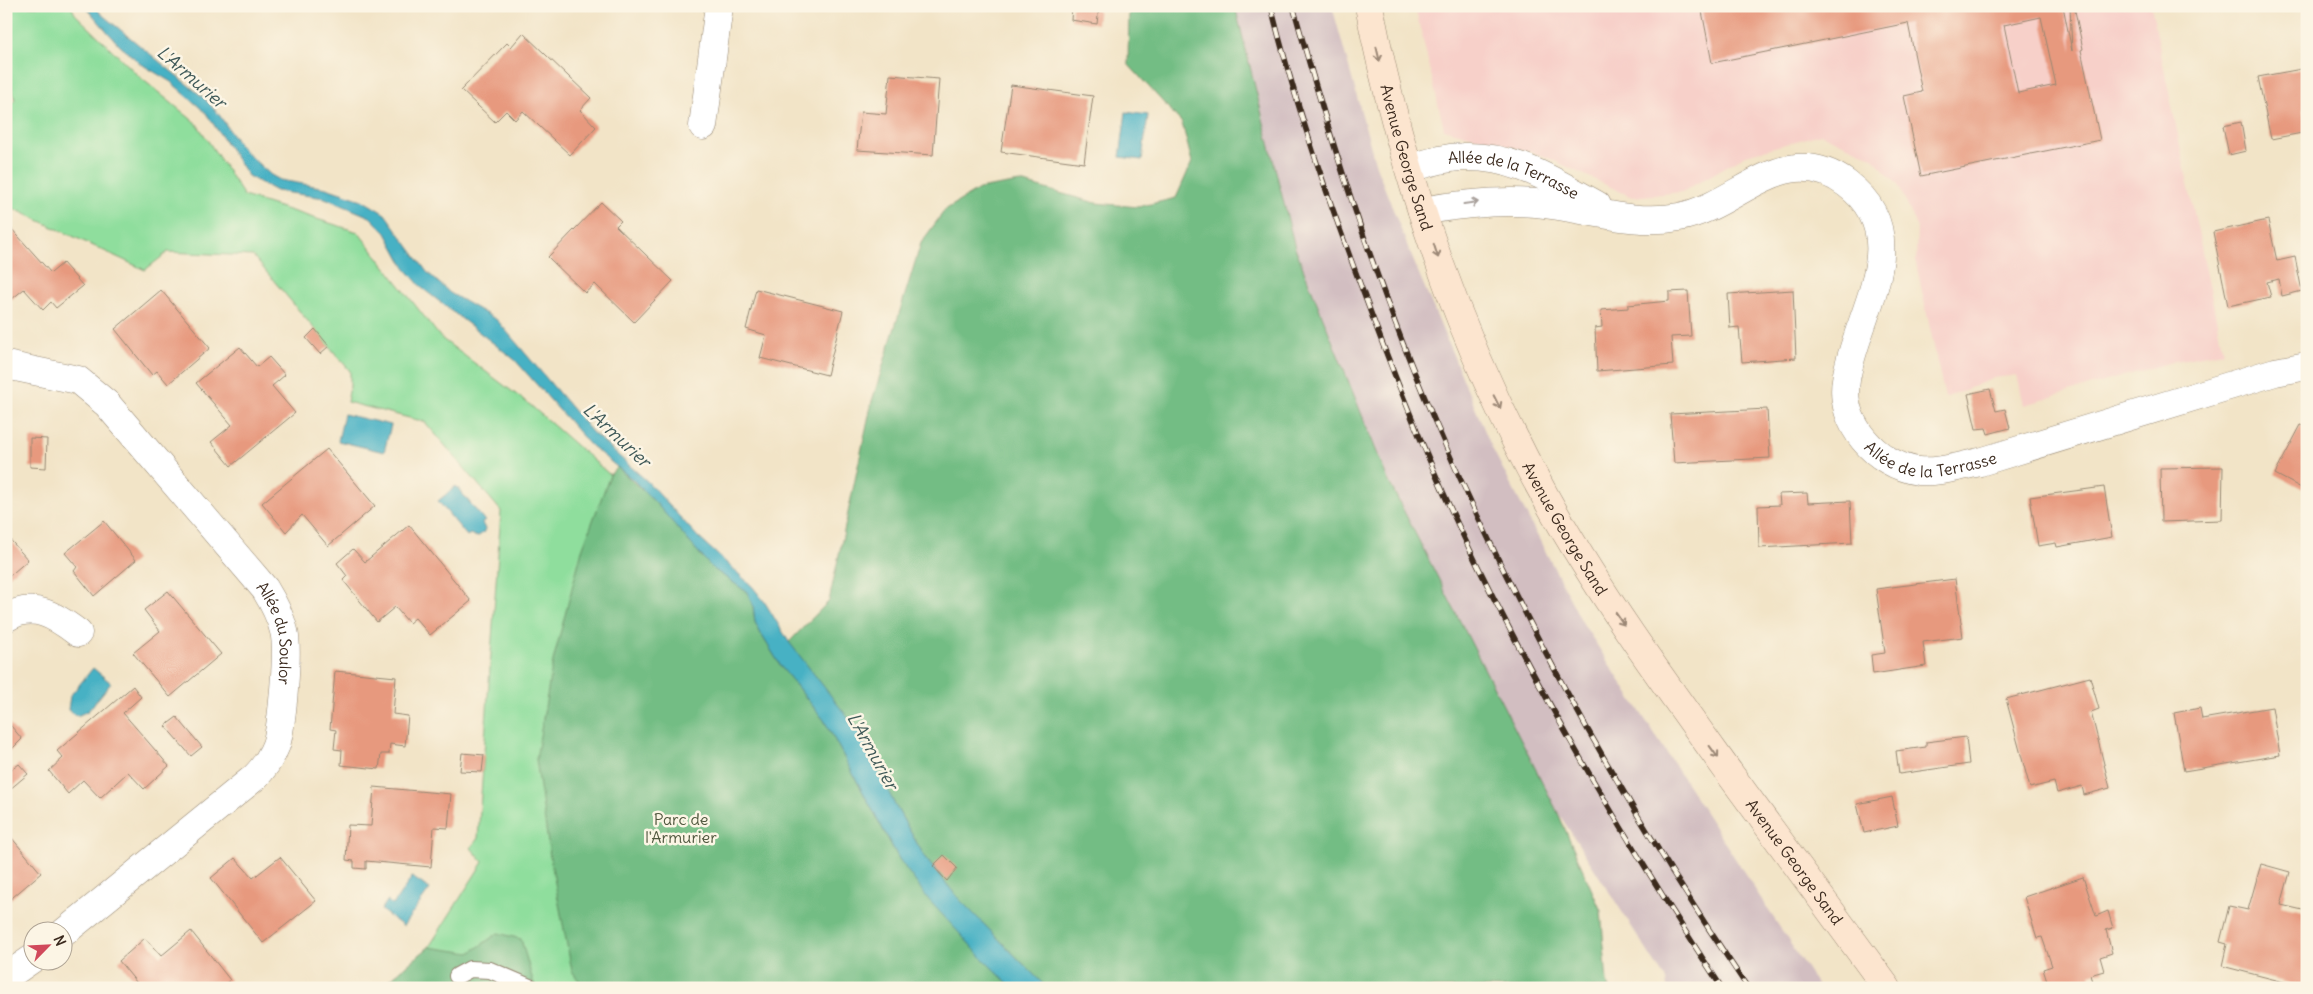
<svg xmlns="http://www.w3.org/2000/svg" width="2313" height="994" font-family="Delius,sans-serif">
<rect width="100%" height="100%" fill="#fcf5e5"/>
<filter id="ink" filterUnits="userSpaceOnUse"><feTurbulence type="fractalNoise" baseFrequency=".02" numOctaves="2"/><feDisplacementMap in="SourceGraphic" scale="10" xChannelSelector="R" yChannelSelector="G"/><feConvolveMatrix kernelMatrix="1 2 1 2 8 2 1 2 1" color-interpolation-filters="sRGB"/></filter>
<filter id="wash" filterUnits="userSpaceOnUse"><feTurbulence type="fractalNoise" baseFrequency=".0096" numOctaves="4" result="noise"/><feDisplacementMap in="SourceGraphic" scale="20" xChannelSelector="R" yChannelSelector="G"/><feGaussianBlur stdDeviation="1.12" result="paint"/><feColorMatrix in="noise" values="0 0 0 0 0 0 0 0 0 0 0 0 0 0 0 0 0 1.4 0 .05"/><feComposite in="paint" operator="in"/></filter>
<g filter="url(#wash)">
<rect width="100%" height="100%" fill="#f2e4c7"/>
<!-- built -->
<path fill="#f7d0c9" d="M1415 6H2151L2223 352 2175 361 2024 405 2017 375 1994 378 1945 398 1916 263 1917 226 1898 185 1872 157 1821 134 1746 155 1682 192 1632 197 1544 156 1444 129Z"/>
<!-- industrial -->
<path fill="#d2bec1" d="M1235 6H1332L1376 166 1409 250 1492 448 1582 622 1819 988H1667L1666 980 1557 811 1388 480 1295 248Z"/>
<!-- green -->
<path fill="#8fde9d" stroke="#65845e" d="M6 6H71L75 14 141 78 197 124 244 196 358 232 441 338 529 404 690 545 1004 988H380L429 947 483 862 471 848 478 838 501 511 425 422 347 402 350 387V371L253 256 168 252 145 270 6 205V107L15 100 6 66Z"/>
<!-- forest -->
<g fill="#73bd84" stroke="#577451">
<path d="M1129 6H1235L1295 248 1388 480 1557 811 1601 911 1607 982 1610 988H1047L959 899 926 859 895 805 789 642 829 601 872 401 921 243 945 210 979 189 1020 182 1096 203 1138 207 1176 198 1192 162 1182 123 1128 64Z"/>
<path d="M617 467 655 502 712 568 747 592 753 605 755 622 761 634 782 668 824 720 899 859 985 961 1013 988H584L572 971 550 857 536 759 553 661 582 550 610 475Z"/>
<path d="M498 933 521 939 535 988H380L429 947 470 953Z"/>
</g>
<!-- water -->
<g fill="#46b1c4" stroke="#406e71">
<path d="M85 6H96L100 13 204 98 220 116 242 149 271 175 280 180 326 188 362 200 385 214 427 272 450 293 497 320 592 432 648 482 698 537 752 586 764 601 789 642 860 733 895 805 926 859 959 899 1047 988H1013L985 961 928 899 899 859 824 720 782 668 761 634 755 622 753 605 747 592 712 568 655 502 632 479 590 445 515 360 422 288 405 268 386 233 370 217 325 198 276 191 248 176 206 113 171 82 141 64 119 45Z"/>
<path d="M1126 112 1148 115 1142 160 1120 157Z"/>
<path d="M344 414 391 425 384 452 338 441Z"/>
<path d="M456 486 485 521 482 523 485 529 483 533 477 537 470 534 467 536 438 501Z"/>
<path d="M93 668 111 683 88 711 77 716 68 710 70 696Z"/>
<path d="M412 877 430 889 403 926 381 910 387 901 393 905Z"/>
</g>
<g id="blocks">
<!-- building -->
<g fill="#e7997e" fill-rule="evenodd">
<path d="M1072 6H1099L1097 24 1071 20Z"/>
<path d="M1701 6H2063L2072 51 2070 6H2074L2083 49 2081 50 2100 140 1921 176 1904 96 1922 92 1908 23 1712 63ZM2041 17 2056 85 2018 93 2004 25Z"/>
<path d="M523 33 591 98 580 110 596 127 570 155 523 111 515 120 506 111 495 122 461 90 507 43 511 47Z"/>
<path d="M2307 68V107L2303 108 2307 132 2271 139 2258 77Z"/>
<path d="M890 75 939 79 933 155 857 150 861 112 886 114Z"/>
<path d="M1011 85 1093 96 1084 163 1001 152Z"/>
<path d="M2241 122 2246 151 2229 155 2223 126Z"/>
<path d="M601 202 621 221 616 226 673 281 634 322 595 284 585 293 548 257Z"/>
<path d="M2268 220 2277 261 2295 257 2302 291 2282 296 2279 279 2267 282 2271 297 2228 306 2213 232Z"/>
<path d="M10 227 51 273 63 263 83 286 56 308 51 302 43 310 24 289 6 304V229Z"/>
<path d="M756 289 843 311 827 375 760 358 766 335 746 329Z"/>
<path d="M161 290 210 348 168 384 157 371 152 375 115 329Z"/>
<path d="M1793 290 1796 358 1742 362 1739 327 1730 328 1728 294Z"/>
<path d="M1688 291 1691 336 1671 337 1673 365 1597 371 1595 328 1602 327 1601 310 1628 308V305L1669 301V292Z"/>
<path d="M315 329 329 346 320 354 306 338Z"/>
<path d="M240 347 257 367 269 357 285 375 272 386 295 413 231 466 211 442 232 425 196 383Z"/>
<path d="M1990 389 1996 411 2005 409 2010 428 1988 434 1986 428 1976 429 1968 394Z"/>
<path d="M1767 409 1770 458 1674 463 1670 414Z"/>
<path d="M2301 425 2307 427V491L2275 474Z"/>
<path d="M30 438 47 439 46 468 30 467Z"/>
<path d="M327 449 375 506 328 546 302 515 286 532 262 503Z"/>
<path d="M2223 467 2222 520 2161 522 2160 468Z"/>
<path d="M2104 487 2112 537 2057 547 2056 543 2038 546 2030 497Z"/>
<path d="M1807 493 1808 503 1850 501 1852 543 1759 548 1758 506 1780 505 1779 494Z"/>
<path d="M104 521 136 560 94 596 74 571 77 567 65 553Z"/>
<path d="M409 525 471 601 430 635 415 618 409 623 395 607 377 622 343 580 347 576 337 563 353 549 365 562Z"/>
<path d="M6 535 28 560 6 579Z"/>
<path d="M1955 579 1963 637 1923 642 1926 666 1873 674 1871 655 1885 653 1876 589Z"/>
<path d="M168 591 221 654 170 697 133 653 160 631 144 610Z"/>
<path d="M335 671 396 677 393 714 408 716 405 746 390 744 389 754H381L379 769 341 765 342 750 334 749 336 730 330 729Z"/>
<path d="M2090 677 2099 709 2091 712 2110 788 2084 795 2082 786 2057 793 2054 782 2030 788 2006 699Z"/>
<path d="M133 686 141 697 123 713 169 766 144 789 128 772 100 798 83 780 68 794 49 771 63 758 57 751Z"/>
<path d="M2272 707 2280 755 2184 771 2174 713 2200 708 2202 719Z"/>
<path d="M177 717 202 747 191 756 165 726Z"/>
<path d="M6 720 22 739 8 753 6 751Z"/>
<path d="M1966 737 1969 764 1899 774 1896 751 1926 747V742Z"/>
<path d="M462 753 484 755 482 772 460 771Z"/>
<path d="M19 764 28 774 9 790 6 786V774Z"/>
<path d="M374 787 451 794 448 828 434 827 431 867 366 861V869L354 868V861L346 860 348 825 371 826Z"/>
<path d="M1892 797 1898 826 1864 833 1857 804Z"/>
<path d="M6 831 41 873 6 903Z"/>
<path d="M944 855 957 868 947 881 933 866Z"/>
<path d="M280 857 316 901 263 943 211 878 235 858 253 878Z"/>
<path d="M2261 864 2290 872 2281 905 2307 911V988L2222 966 2227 944 2220 942 2229 906 2248 910Z"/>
<path d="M2083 877 2096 916 2108 911 2113 928 2106 930 2112 953 2100 957 2104 971 2090 975 2094 988H2049L2043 969 2052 966 2042 937 2037 938 2024 897Z"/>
<path d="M191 931 230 980 220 988H141L119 961 145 938 161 956Z"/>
</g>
</g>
</g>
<g filter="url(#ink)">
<use href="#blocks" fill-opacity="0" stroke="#968772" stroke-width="1"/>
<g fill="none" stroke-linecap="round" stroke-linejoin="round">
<defs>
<path id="lane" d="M457 976 470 969 490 970 532 988"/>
<g id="street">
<path d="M703 126 719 6"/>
<path id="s1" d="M1409 168C1426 164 1444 157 1462 157 1516 155 1552 181 1597 205"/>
<path id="s2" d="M1422 211C1461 204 1497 200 1536 203 1583 207 1632 226 1679 217 1739 206 1784 137 1847 184 1918 237 1855 316 1846 380 1839 423 1876 465 1918 471 1938 473 1960 466 1980 462L2275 372 2307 366"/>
<path id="s3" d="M6 365 78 380 107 404 265 589C273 602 280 615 284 631 289 650 282 726 276 745 271 758 264 768 255 777L62 934"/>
<path d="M6 618C33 601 56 616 78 633"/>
<path d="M6 977 32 959"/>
</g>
<g id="secondary">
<path id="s4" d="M1369 6C1402 176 1461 346 1546 498 1600 595 1665 684 1730 774 1782 845 1835 916 1887 988"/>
</g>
</defs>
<!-- lane casing -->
<use href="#lane" stroke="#968772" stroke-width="18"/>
<!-- street casing -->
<use href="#street" stroke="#968772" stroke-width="29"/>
<!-- secondary casing -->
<use href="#secondary" stroke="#968772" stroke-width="29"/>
<!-- lane -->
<use href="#lane" stroke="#fff" stroke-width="16"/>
<!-- street -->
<use href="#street" stroke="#fff" stroke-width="28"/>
<!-- secondary -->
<use href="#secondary" stroke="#fce5cf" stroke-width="28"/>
<defs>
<g id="rail">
<path d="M1271 6C1294 100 1325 191 1359 281 1390 365 1422 448 1460 529 1535 688 1625 840 1722 988"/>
<path d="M1293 6C1334 154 1381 300 1443 440 1527 632 1630 814 1748 988"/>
</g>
</defs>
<!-- rail casing -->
<use href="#rail" stroke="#3b2a1e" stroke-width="5.5"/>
<!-- rail -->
<use href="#rail" stroke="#fcf5e5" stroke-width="4" stroke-dasharray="11" stroke-linecap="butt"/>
</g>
<!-- one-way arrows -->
<defs><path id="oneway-shaft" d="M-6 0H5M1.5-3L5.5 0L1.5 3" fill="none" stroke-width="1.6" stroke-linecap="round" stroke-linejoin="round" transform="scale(1.25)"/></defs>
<g stroke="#9c8876">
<use href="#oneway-shaft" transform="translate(1378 54) rotate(77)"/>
<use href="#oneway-shaft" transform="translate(1436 251) rotate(72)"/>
<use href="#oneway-shaft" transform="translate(1497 402) rotate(63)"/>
<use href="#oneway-shaft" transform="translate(1620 619) rotate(55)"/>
<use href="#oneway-shaft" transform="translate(1714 752) rotate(54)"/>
</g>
<use stroke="#a79f9a" href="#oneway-shaft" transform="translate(1471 203) rotate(-8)"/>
</g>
<g text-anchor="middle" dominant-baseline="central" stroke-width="5" stroke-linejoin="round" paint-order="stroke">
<!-- street labels -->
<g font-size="16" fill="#3b2a1e" stroke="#fcf5e5">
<text stroke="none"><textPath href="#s4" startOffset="156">Avenue George Sand</textPath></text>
<text stroke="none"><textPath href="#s1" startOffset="109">Allée de la Terrasse</textPath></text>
<text stroke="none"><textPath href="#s2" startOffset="792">Allée de la Terrasse</textPath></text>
<text stroke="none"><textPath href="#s4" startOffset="561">Avenue George Sand</textPath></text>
<text stroke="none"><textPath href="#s3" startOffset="401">Allée du Soulor</textPath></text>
<text stroke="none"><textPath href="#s4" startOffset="966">Avenue George Sand</textPath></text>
</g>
<!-- park labels -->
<g font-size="16" fill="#50573e" stroke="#fcf5e5">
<text x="681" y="819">Parc de<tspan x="681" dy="18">l'Armurier</tspan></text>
</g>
<!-- water labels -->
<g font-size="18" font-style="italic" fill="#3f5958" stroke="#fcf5e5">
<text transform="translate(192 77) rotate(41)">L'Armurier</text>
<text transform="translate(617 435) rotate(43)">L'Armurier</text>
<text transform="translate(873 751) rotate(61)">L'Armurier</text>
</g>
</g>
<!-- margin -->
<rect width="2313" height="994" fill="none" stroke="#fcf5e5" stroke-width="25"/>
<!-- north arrow -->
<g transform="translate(48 946) rotate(66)"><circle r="24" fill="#fcf5e5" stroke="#afa495"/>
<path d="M0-4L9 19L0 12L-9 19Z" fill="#d1495b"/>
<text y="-8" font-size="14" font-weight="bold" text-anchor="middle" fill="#3b2a1e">N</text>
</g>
</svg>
